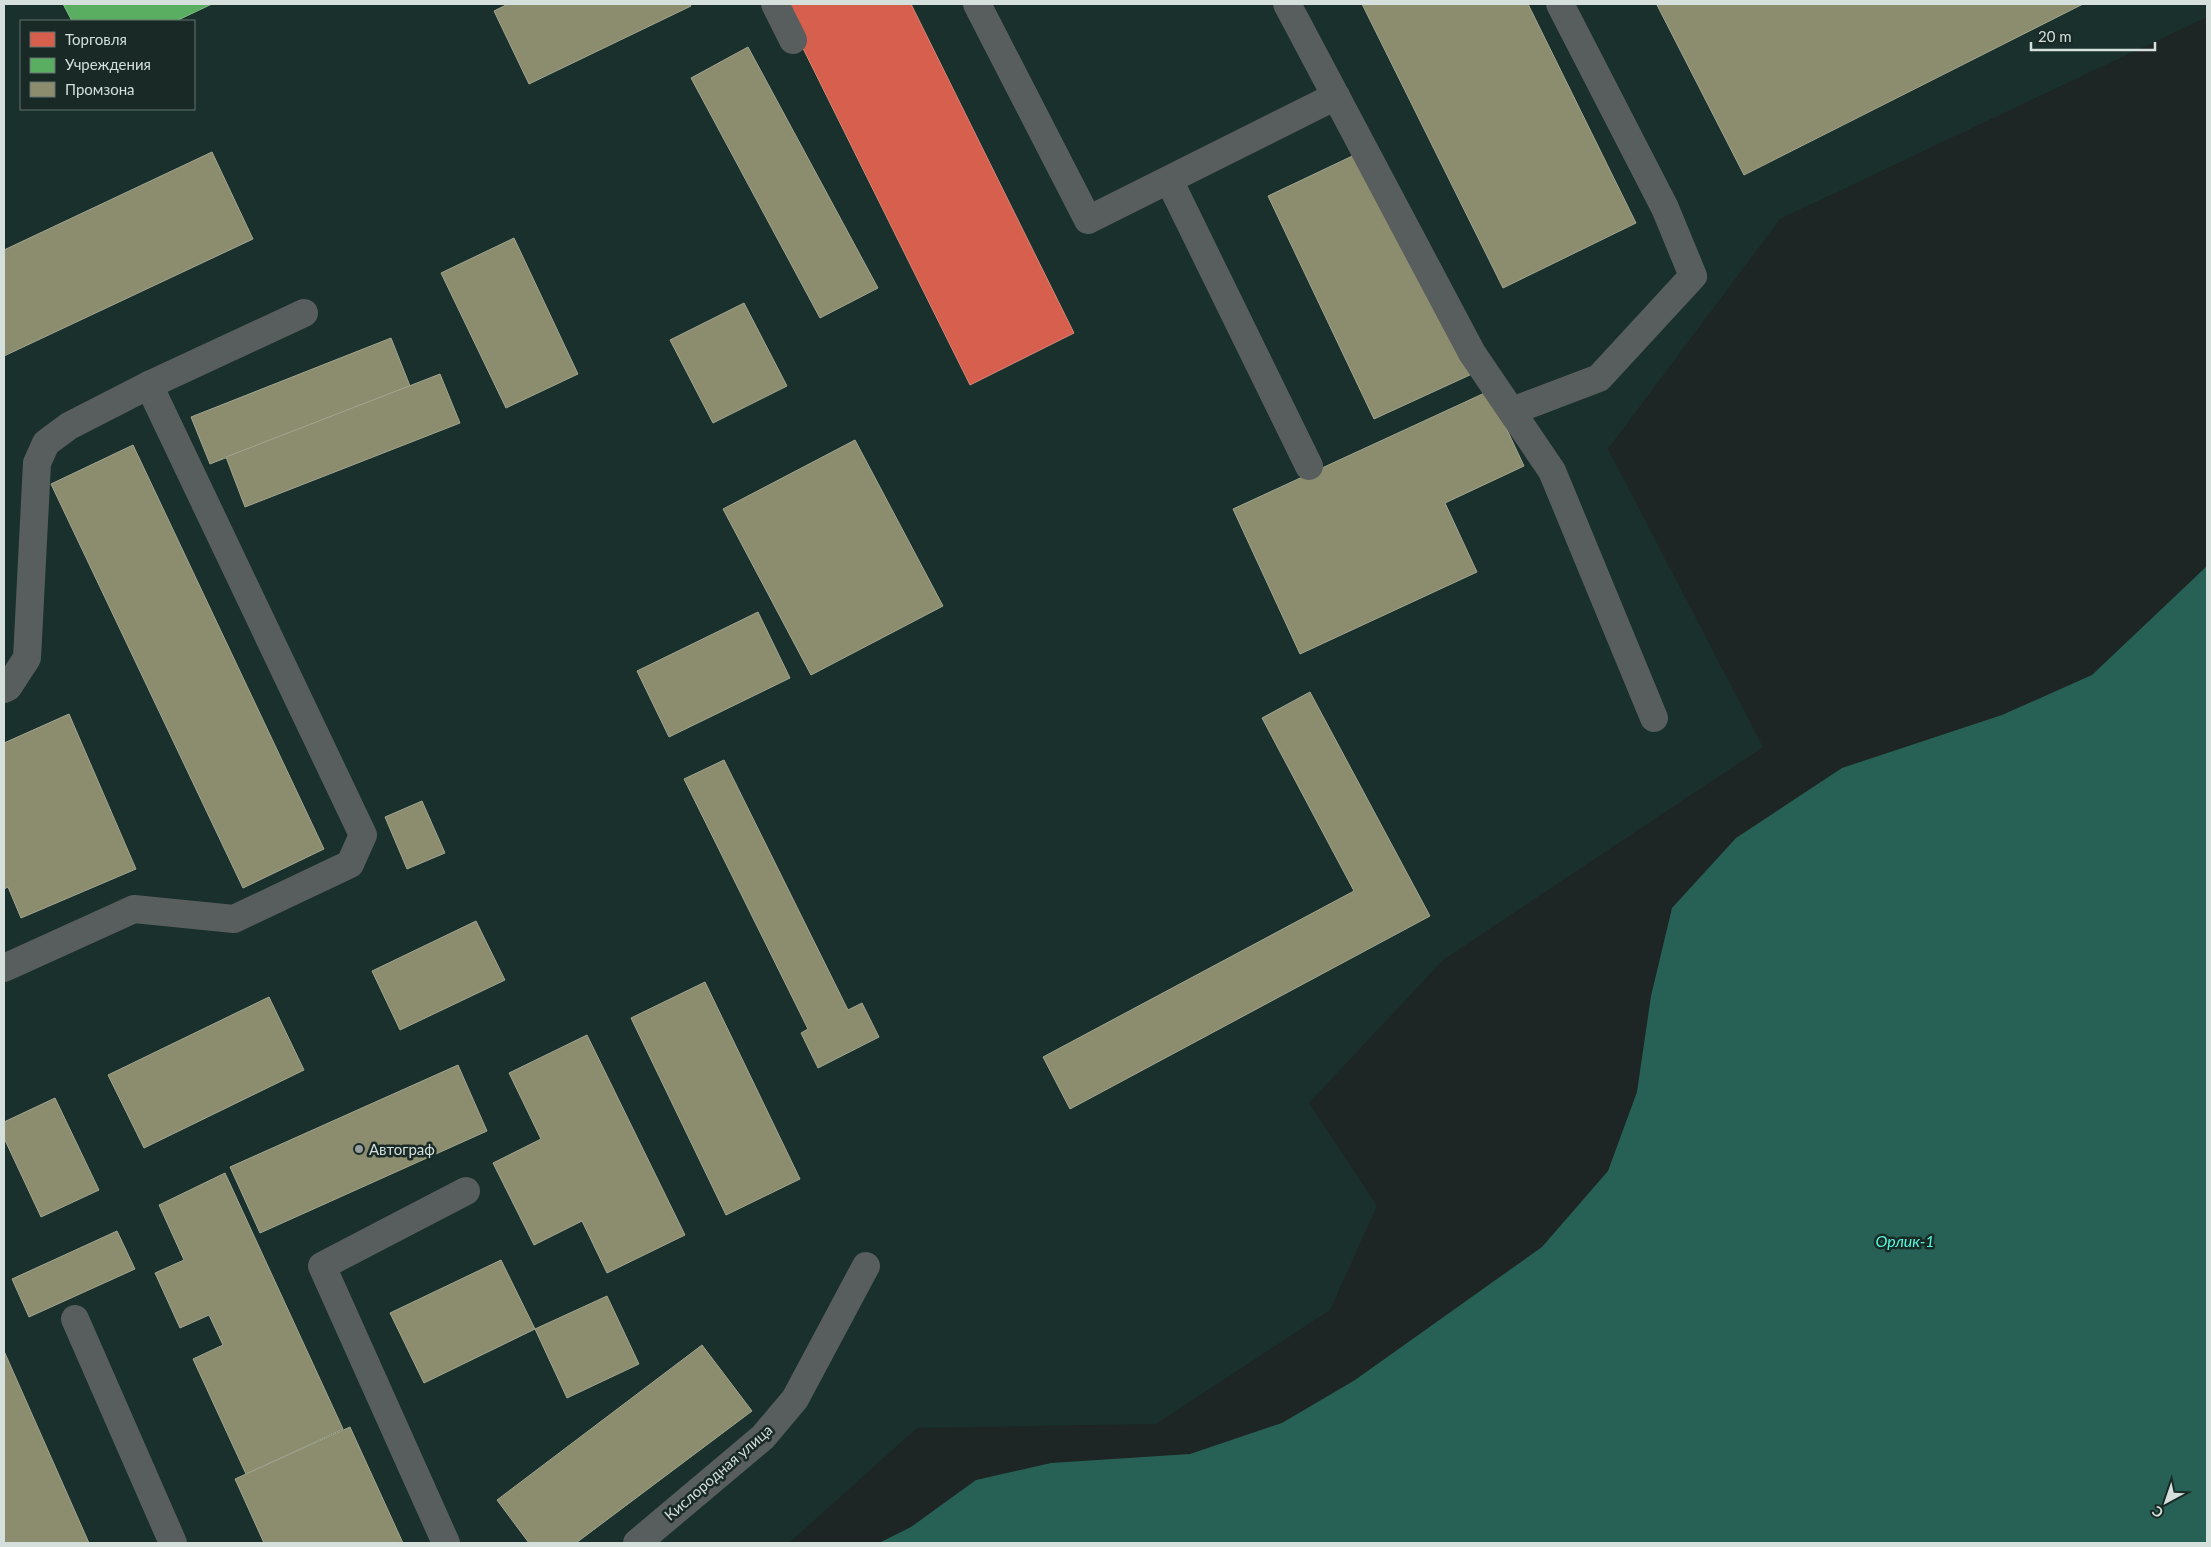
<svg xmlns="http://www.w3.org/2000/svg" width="2211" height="1547" font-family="Lato,sans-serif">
<rect width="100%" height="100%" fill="#1d2624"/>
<!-- built -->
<path fill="#19302c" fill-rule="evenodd" d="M4 4H2207V17L1780 219 1608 449 1763 747 1443 960 1309 1103 1377 1206 1330 1310 1156 1424 917 1428 789 1543H4ZM21 21H194V109H21Z"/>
<!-- water -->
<path fill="#276156" d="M2207 566V1543H879L911 1527 976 1480 1051 1463 1190 1454 1282 1423 1355 1380 1542 1247 1608 1171 1637 1092 1651 996 1672 908 1736 838 1842 768 2002 715 2092 675Z"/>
<!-- shops -->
<path fill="#d6604d" stroke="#d68678" d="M781 4H911L1074 333 970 385Z"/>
<!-- public -->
<path fill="#5aae61" stroke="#7fbd86" d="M63 4H212L176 21H72Z"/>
<!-- industry -->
<g fill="#8c8c6e" stroke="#a2a58f">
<path d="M508 4H690L691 6 529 84 494 11Z"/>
<path d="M1362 4H1528L1636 223 1503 288Z"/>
<path d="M1660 4H2083L1744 175 1657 5Z"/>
<path d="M748 47 878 288 820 318 691 78Z"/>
<path d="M1365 150 1472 374 1374 419 1268 196Z"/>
<path d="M212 152 253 239 4 356V250Z"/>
<path d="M514 238 578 374 506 408 441 273Z"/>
<path d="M744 303 787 386 713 423 670 340Z"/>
<path d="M391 338 410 386 210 464 191 417Z"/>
<path d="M440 374 460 423 245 507 226 457Z"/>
<path d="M1489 391 1524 466 1445 503 1477 572 1300 654 1233 509Z"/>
<path d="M855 440 943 606 811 675 723 509Z"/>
<path d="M133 445 324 849 243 888 51 484Z"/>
<path d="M758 612 790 678 669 737 637 671Z"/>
<path d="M1310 692 1430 916 1070 1109 1043 1057 1354 891 1262 718Z"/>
<path d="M69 714 136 869 21 918 8 887 4 889V743Z"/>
<path d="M724 760 848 1010 862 1003 879 1037 818 1068 801 1033 808 1029 684 779Z"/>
<path d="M422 801 445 853 407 869 385 817Z"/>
<path d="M476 921 505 980 400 1030 372 971Z"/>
<path d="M705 982 800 1179 726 1215 631 1018Z"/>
<path d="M269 997 304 1070 144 1148 108 1075Z"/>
<path d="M587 1035 685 1235 607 1273 582 1221 534 1245 493 1163 541 1139 509 1073Z"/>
<path d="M458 1065 487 1131 260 1233 230 1167Z"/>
<path d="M55 1098 99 1190 41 1217 4 1138V1122Z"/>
<path d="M225 1173 343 1429 246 1474 193 1359 223 1345 209 1315 180 1328 155 1273 184 1260 159 1205Z"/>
<path d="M117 1231 135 1269 29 1317 12 1279Z"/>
<path d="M501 1260 535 1329 424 1383 390 1313Z"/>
<path d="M607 1296 639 1364 567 1398 535 1329Z"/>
<path d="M702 1345 752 1411 576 1543H529L497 1500Z"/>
<path d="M4 1351 89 1543H4Z"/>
<path d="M350 1427 403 1543H264L235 1479Z"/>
</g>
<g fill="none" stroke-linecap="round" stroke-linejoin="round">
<!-- minor -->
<g stroke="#585e5d" stroke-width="28">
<path d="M775 4 793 40"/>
<path d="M977 4 1088 220 1336 96"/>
<path d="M1287 4 1472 353 1552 471 1654 718"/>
<path d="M1169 180 1309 466"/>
<path d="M1512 411 1599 378 1693 276 1665 208 1560 4"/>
<path d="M4 689 8 687 27 658 37 463 46 443 69 426 149 385 304 313"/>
<path d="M4 968 134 909 234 919 350 864 363 835 149 385"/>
<path d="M75 1319 173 1543"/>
<path d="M446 1543 322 1266 466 1191"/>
<path d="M637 1543 763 1437 795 1399 866 1266"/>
</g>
</g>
<!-- markers -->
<circle fill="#959e9c" stroke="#192a26" stroke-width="2" cx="359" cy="1149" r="5"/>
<g text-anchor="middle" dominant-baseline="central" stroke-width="5" stroke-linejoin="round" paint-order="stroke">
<!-- poi labels -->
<g font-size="15" fill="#d5dfdc" stroke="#192a26" text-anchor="start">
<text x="369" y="1149">Автограф</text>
</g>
<!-- street labels -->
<g font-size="15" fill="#d5dfdc" stroke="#192a26">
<text transform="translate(718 1472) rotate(-41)">Кислородная улица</text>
</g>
<!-- water labels -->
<g font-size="16" font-style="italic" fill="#54fadd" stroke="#192a26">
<text x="1905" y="1240">Орлик-1</text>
</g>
</g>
<!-- border -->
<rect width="2211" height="1547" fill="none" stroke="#d5dfdc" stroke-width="10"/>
<!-- legend -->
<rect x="20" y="20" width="175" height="90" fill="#192a26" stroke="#64726f"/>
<rect x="30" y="32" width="25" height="15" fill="#d6604d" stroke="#64726f"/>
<text x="65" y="45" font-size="15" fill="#d5dfdc">Торговля</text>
<rect x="30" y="58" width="25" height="15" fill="#5aae61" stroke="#64726f"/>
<text x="65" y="70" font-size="15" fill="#d5dfdc">Учреждения</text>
<rect x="30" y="82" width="25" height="15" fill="#8c8c6e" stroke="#64726f"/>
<text x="65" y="95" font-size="15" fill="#d5dfdc">Промзона</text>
<!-- north arrow -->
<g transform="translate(2166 1502) rotate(220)" stroke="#192a26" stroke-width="4" paint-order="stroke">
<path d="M0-4L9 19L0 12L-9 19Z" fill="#d5dfdc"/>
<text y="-8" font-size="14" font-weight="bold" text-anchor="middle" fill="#d5dfdc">С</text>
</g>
<!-- scale -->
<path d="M2031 42v8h124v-8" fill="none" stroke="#d5dfdc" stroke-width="2.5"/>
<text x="2038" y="42" font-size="15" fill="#d5dfdc" stroke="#192a26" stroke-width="4" paint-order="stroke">20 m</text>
</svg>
